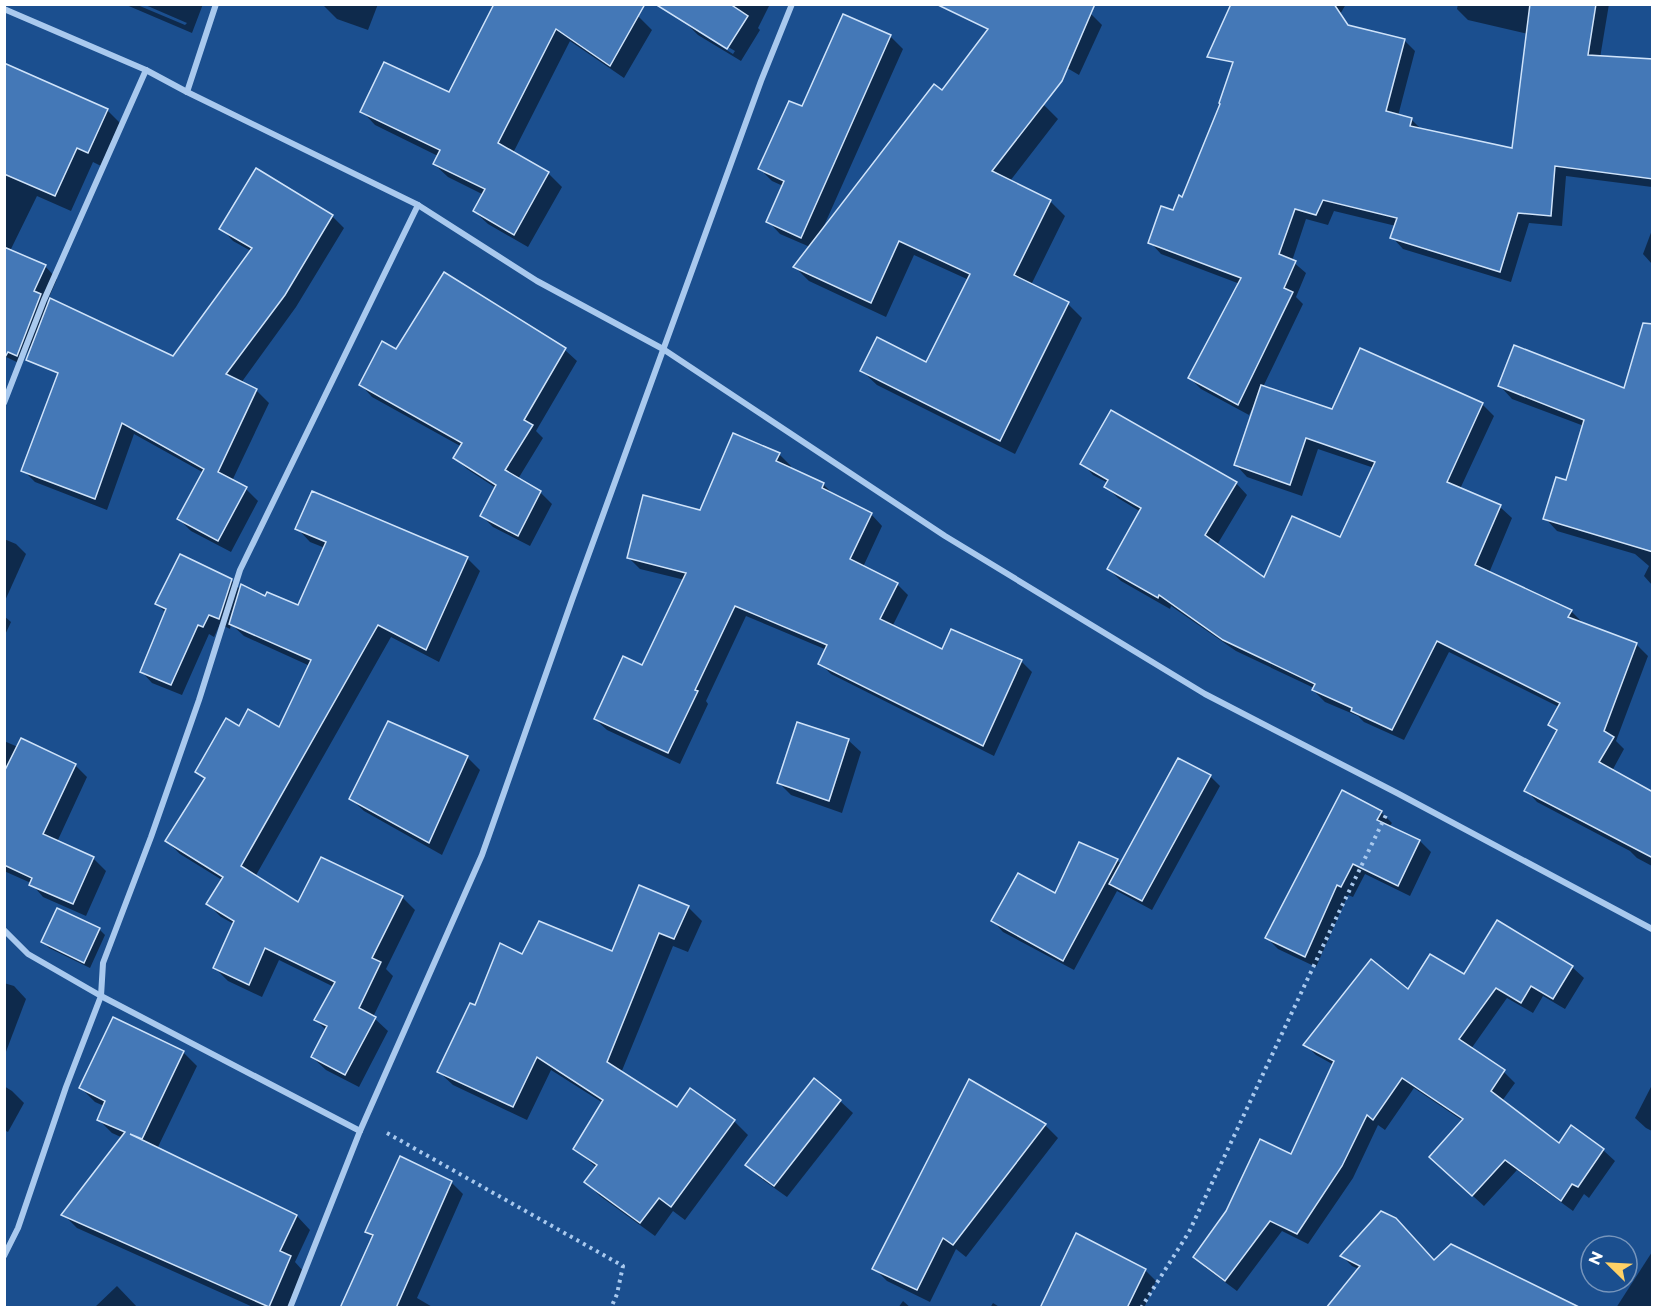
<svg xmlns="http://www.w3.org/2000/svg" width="1657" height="1312" font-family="Montserrat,sans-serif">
<rect width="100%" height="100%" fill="#1b4f8f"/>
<!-- shadow -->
<g fill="#0007" fill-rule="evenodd">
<path d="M124 4H135L185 25 187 23 143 4H203L192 33Z"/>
<path d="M378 4 368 30 337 19 323 5Z"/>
<path d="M495 4 638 16 652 30 624 78 570 41 513 153 548 173 562 187 528 247 488 224 474 211 484 195 448 177 434 164 438 156 375 125 362 111 449 94Z"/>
<path d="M687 4H770L758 28 760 30 741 61 698 35 684 21ZM698 29 735 51 733 54 698 32Z"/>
<path d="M958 4H1071L1091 14 1102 25 1079 75Z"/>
<path d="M1255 4H1346L1335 23 1404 40 1415 51 1398 116 1411 119 1422 130 1513 150 1528 34 1468 20 1457 9 1458 4H1609L1600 58 1652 60V187L1566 176 1562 226 1529 223 1511 282 1403 249 1392 237 1396 226 1334 211 1328 225 1306 219 1292 261 1306 273 1296 297 1303 304 1263 387 1333 411 1361 350 1482 404 1494 416 1460 489 1500 507 1512 518 1489 573 1571 611 1583 623 1636 644 1648 656 1616 741 1624 749 1612 771 1652 793V866L1637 858 1630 851 1537 802 1526 790 1557 732 1550 725 1559 707 1449 652 1404 740 1364 722 1358 716 1325 702 1313 690 1314 688 1236 651 1171 606 1170 609 1121 581 1109 569 1141 512 1118 498 1106 486 1108 483 1093 475 1082 463 1236 483 1247 495 1217 545 1264 579 1341 539 1374 468 1318 449 1302 496 1247 477 1236 465 1256 405H1254L1249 415 1201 389 1190 378 1240 284 1161 254 1150 242 1183 198 1222 104Z"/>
<path d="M890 36 903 49 823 228 942 92 1043 104 1058 119 1010 181 1050 201 1065 216 1031 285 1068 304 1082 318 1015 454 877 385 862 371 926 364 969 280 914 255 886 317 809 281 795 267 810 247 780 234 768 221 783 186 772 181 760 169 802 108Z"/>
<path d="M4 84 107 110 123 126 105 168 93 162 71 211 37 196 10 251 45 266 57 279 47 302 52 307 21 364 4 356Z"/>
<path d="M332 216 344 228 296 307 241 383 256 390 269 403 232 481 246 489 258 501 231 552 191 531 179 519 204 473 134 434 107 510 35 482 23 470 174 358 251 251 233 241 221 228Z"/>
<path d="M1652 230V264L1643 254Z"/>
<path d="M565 350 577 361 536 431 543 438 518 479 540 492 552 504 530 546 493 527 482 516 496 488 467 469 455 458 462 447 372 397 361 385 396 351Z"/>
<path d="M1500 386 1625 390 1652 388V585L1644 576 1649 566 1635 554 1557 531 1545 518 1567 482 1584 426 1512 399Z"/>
<path d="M779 454 791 466 789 469 823 484 834 495 871 514 882 526 863 567 897 584 908 595 892 627 943 651 1021 661 1032 672 994 756 831 674 820 663 827 650 746 616 706 701 708 704 680 764 607 730 595 719 643 667 685 580 640 569 629 558 701 511Z"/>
<path d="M297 528 467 558 480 571 439 662 391 637 255 877 299 904 402 897 415 910 386 969 393 976 373 1017 388 1031 359 1087 326 1070 312 1057 326 1030 316 1020 334 987 279 960 262 997 228 981 215 968 234 924 221 917 208 904 222 880 180 854 167 841 239 728 280 729 310 666 244 636 231 624 230 629 220 624 214 637 209 634 182 695 152 683 142 672 166 613 157 604 231 580 241 590 299 607 325 548 310 542Z"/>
<path d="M4 539 16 544 26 554 4 603Z"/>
<path d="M4 616 11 622 4 637Z"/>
<path d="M848 740 861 752 842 813 791 795 779 783Z"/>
<path d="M4 741 18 747 75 765 87 777 57 842 93 858 106 871 86 916 43 897 31 883 4 871Z"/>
<path d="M467 757 480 770 442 855 364 811 351 799Z"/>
<path d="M1210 776 1220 786 1152 910 1117 891 1074 970 1003 932 993 921 1056 895 1080 844 1117 860 1121 864Z"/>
<path d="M1381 812 1392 823 1389 827 1420 841 1431 852 1410 896 1365 874 1353 897 1348 895 1316 967 1278 949 1267 938Z"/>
<path d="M640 887 688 907 702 921 688 952 673 946 621 1073 678 1109 691 1090 734 1121 748 1135 685 1220 673 1211 655 1236 600 1196 586 1182 597 1168 575 1149 603 1103 551 1070 527 1120 453 1085 439 1072 476 1007 522 956 613 953Z"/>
<path d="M99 929 105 935 90 968 49 948 43 942Z"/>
<path d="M1572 967 1584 978 1565 1009 1543 996 1533 1013 1507 998 1471 1049 1504 1072 1515 1083 1502 1101 1559 1145 1603 1150 1615 1161 1589 1198 1584 1194 1573 1211 1517 1170 1484 1206 1442 1168 1463 1121 1414 1088 1385 1130 1378 1125 1353 1178 1308 1244 1282 1231 1237 1291 1206 1268 1195 1257 1292 1155 1334 1065 1316 1055 1305 1044 1408 991 1465 976Z"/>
<path d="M4 983 14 986 26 999 4 1057Z"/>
<path d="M183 1052 197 1066 157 1149 297 1216 310 1230 295 1262 304 1272 288 1308H255L77 1228 63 1214 123 1138 112 1133 99 1120 104 1106 95 1102 81 1088Z"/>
<path d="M970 1081 1045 1125 1058 1138 966 1257 956 1249 930 1302 887 1281 874 1268Z"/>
<path d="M1652 1085V1131L1646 1128 1635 1118Z"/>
<path d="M4 1086 12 1091 24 1103 8 1132 4 1130Z"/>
<path d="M840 1101 853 1113 787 1197 759 1177 747 1165Z"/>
<path d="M451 1182 463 1194 417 1298 434 1308H345L373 1238 367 1231Z"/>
<path d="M1652 1252V1308H1616Z"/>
<path d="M1342 1256 1434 1261 1359 1269 1352 1266Z"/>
<path d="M1145 1270 1156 1281 1144 1308H1039L1048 1294Z"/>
<path d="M117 1286 138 1308H94Z"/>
<path d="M903 1301 911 1308H898Z"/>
<path d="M993 1303 1001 1308H990Z"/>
</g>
<!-- building -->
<g fill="#4478b7" stroke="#cfe3fa" stroke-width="1.5">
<path d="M494 4H645L610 66 556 29 498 143 549 172 514 235 473 211 485 189 433 164 440 150 360 112 384 62 449 92Z"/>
<path d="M655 4H730L748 16 727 49Z"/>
<path d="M936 4H1095L1062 81 992 171 1051 200 1014 275 1069 302 1000 441 860 371 877 337 926 362 970 274 899 241 871 303 793 267 934 84 942 90 988 29Z"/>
<path d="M1231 4H1334L1348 25 1405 39 1386 111 1412 118 1410 126 1512 148 1530 4H1596L1588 55 1653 59V179L1555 166 1551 216 1518 213 1500 272 1390 238 1397 218 1323 200 1316 215 1295 209 1279 254 1296 261 1284 288 1293 292 1238 405 1188 378 1241 278 1148 243 1161 206 1173 210 1179 195 1182 197 1220 104 1219 103 1233 62 1207 57Z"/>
<path d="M843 14 891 35 801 238 766 222 784 181 758 169 789 101 802 106Z"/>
<path d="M4 63 108 109 88 153 77 148 55 196 4 174Z"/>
<path d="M256 168 333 215 285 295 226 374 257 389 218 472 247 487 218 541 177 519 204 469 122 423 95 499 21 471 58 373 26 360 50 298 173 356 252 248 219 229Z"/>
<path d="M4 247 46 265 34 291 41 294 17 356 8 352 4 359Z"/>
<path d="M444 272 566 348 524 420 533 425 505 470 541 491 518 536 480 516 496 485 453 458 462 443 359 385 382 341 396 349Z"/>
<path d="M1643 323 1653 324V552L1543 519 1556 477 1566 480 1584 420 1498 386 1514 345 1624 388Z"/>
<path d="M1360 348 1483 403 1447 482 1501 505 1475 565 1572 610 1568 617 1637 643 1604 731 1614 737 1599 762 1653 792V858L1524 791 1557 730 1548 725 1560 703 1437 641 1392 730 1351 711 1352 708 1312 690 1315 684 1223 640 1159 595 1158 598 1107 569 1141 508 1104 487 1108 480 1080 464 1111 410 1237 482 1205 535 1264 577 1292 516 1340 537 1375 462 1306 438 1290 485 1234 465 1261 385 1332 409Z"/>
<path d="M733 433 780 453 776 461 824 483 822 488 872 513 850 559 898 583 880 619 942 649 951 629 1022 660 983 746 818 664 827 645 735 606 695 690 698 691 668 753 594 719 623 656 642 665 686 573 627 558 643 495 700 510Z"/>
<path d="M312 491 468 557 426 650 378 625 241 866 298 902 321 857 403 896 372 958 381 962 359 1008 376 1017 345 1075 311 1057 327 1026 314 1020 335 982 265 948 249 985 213 968 234 921 206 904 223 877 165 841 205 778 195 772 226 718 239 726 248 709 279 727 311 660 229 624 241 584 265 596 267 592 298 605 326 542 295 529Z"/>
<path d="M180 554 232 579 219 619 209 615 203 627 198 625 171 685 140 672 166 609 155 604Z"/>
<path d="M388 721 468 756 429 843 349 799Z"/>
<path d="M797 722 849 739 829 801 777 783Z"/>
<path d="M21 738 76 764 43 834 94 857 73 904 29 885 32 878 4 865V772Z"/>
<path d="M1178 758 1211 775 1142 901 1109 884Z"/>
<path d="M1342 790 1382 811 1377 820 1420 840 1398 886 1353 864 1341 887 1337 885 1305 957 1265 938Z"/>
<path d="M1079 842 1118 859 1063 961 991 921 1018 873 1055 893Z"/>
<path d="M639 885 689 906 674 939 659 933 607 1062 677 1107 690 1088 735 1120 671 1207 659 1198 640 1223 584 1182 597 1165 573 1149 603 1100 537 1057 513 1107 437 1072 470 1003 475 1005 500 943 522 954 539 921 612 951Z"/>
<path d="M57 908 100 928 84 963 41 942Z"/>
<path d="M1497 920 1573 966 1553 999 1531 986 1521 1003 1496 988 1459 1039 1505 1070 1491 1091 1559 1143 1571 1125 1604 1149 1578 1187 1572 1184 1561 1201 1505 1160 1472 1196 1429 1157 1463 1119 1402 1078 1373 1120 1367 1115 1342 1166 1297 1234 1270 1221 1225 1281 1193 1257 1226 1211 1260 1139 1291 1154 1334 1061 1303 1045 1371 959 1408 989 1430 954 1464 974Z"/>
<path d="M113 1017 184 1051 142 1139 130 1134 297 1215 280 1251 291 1256 269 1307 61 1215 125 1132 97 1120 105 1101 79 1088Z"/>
<path d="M814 1078 841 1100 774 1186 745 1165Z"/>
<path d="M969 1079 1046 1124 953 1245 943 1238 917 1290 872 1269Z"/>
<path d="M400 1156 452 1181 396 1308H340L373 1235 365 1232Z"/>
<path d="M1381 1211 1396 1218 1434 1260 1451 1244 1581 1308H1326L1360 1266 1340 1256Z"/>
<path d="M1076 1233 1146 1269 1127 1308H1040Z"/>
</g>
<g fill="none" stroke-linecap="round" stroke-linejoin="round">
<!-- path -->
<g stroke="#a9c9ee" stroke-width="4" stroke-dasharray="3 4.5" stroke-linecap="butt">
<path d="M387 1133 623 1266 617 1294 611 1308"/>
<path d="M1141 1308 1189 1232 1339 912 1386 815"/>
</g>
<!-- street -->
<g stroke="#a9c9ee" stroke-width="6">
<path d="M4 9 146 70 187 92 418 205 537 281 663 349 945 536 1205 694 1397 793 1652 929"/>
<path d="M187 92 216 4"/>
<path d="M4 403 44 300 146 70"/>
<path d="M4 930 28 954 101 996 360 1131"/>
<path d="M4 1256 18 1228 66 1087 101 996 103 963 151 837 199 700 240 570 418 205"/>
<path d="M290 1308 360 1131 482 855 572 600 761 81 792 4"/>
</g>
</g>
<!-- border -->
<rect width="1657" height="1312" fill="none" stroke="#ffffff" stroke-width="12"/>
<!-- north arrow -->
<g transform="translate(1609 1264) rotate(294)"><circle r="28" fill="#1b4f8f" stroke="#7695bc" stroke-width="1.5"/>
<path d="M0-4.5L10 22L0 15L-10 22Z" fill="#ffd166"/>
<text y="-9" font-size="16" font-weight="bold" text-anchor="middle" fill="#ffffff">N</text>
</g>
</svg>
